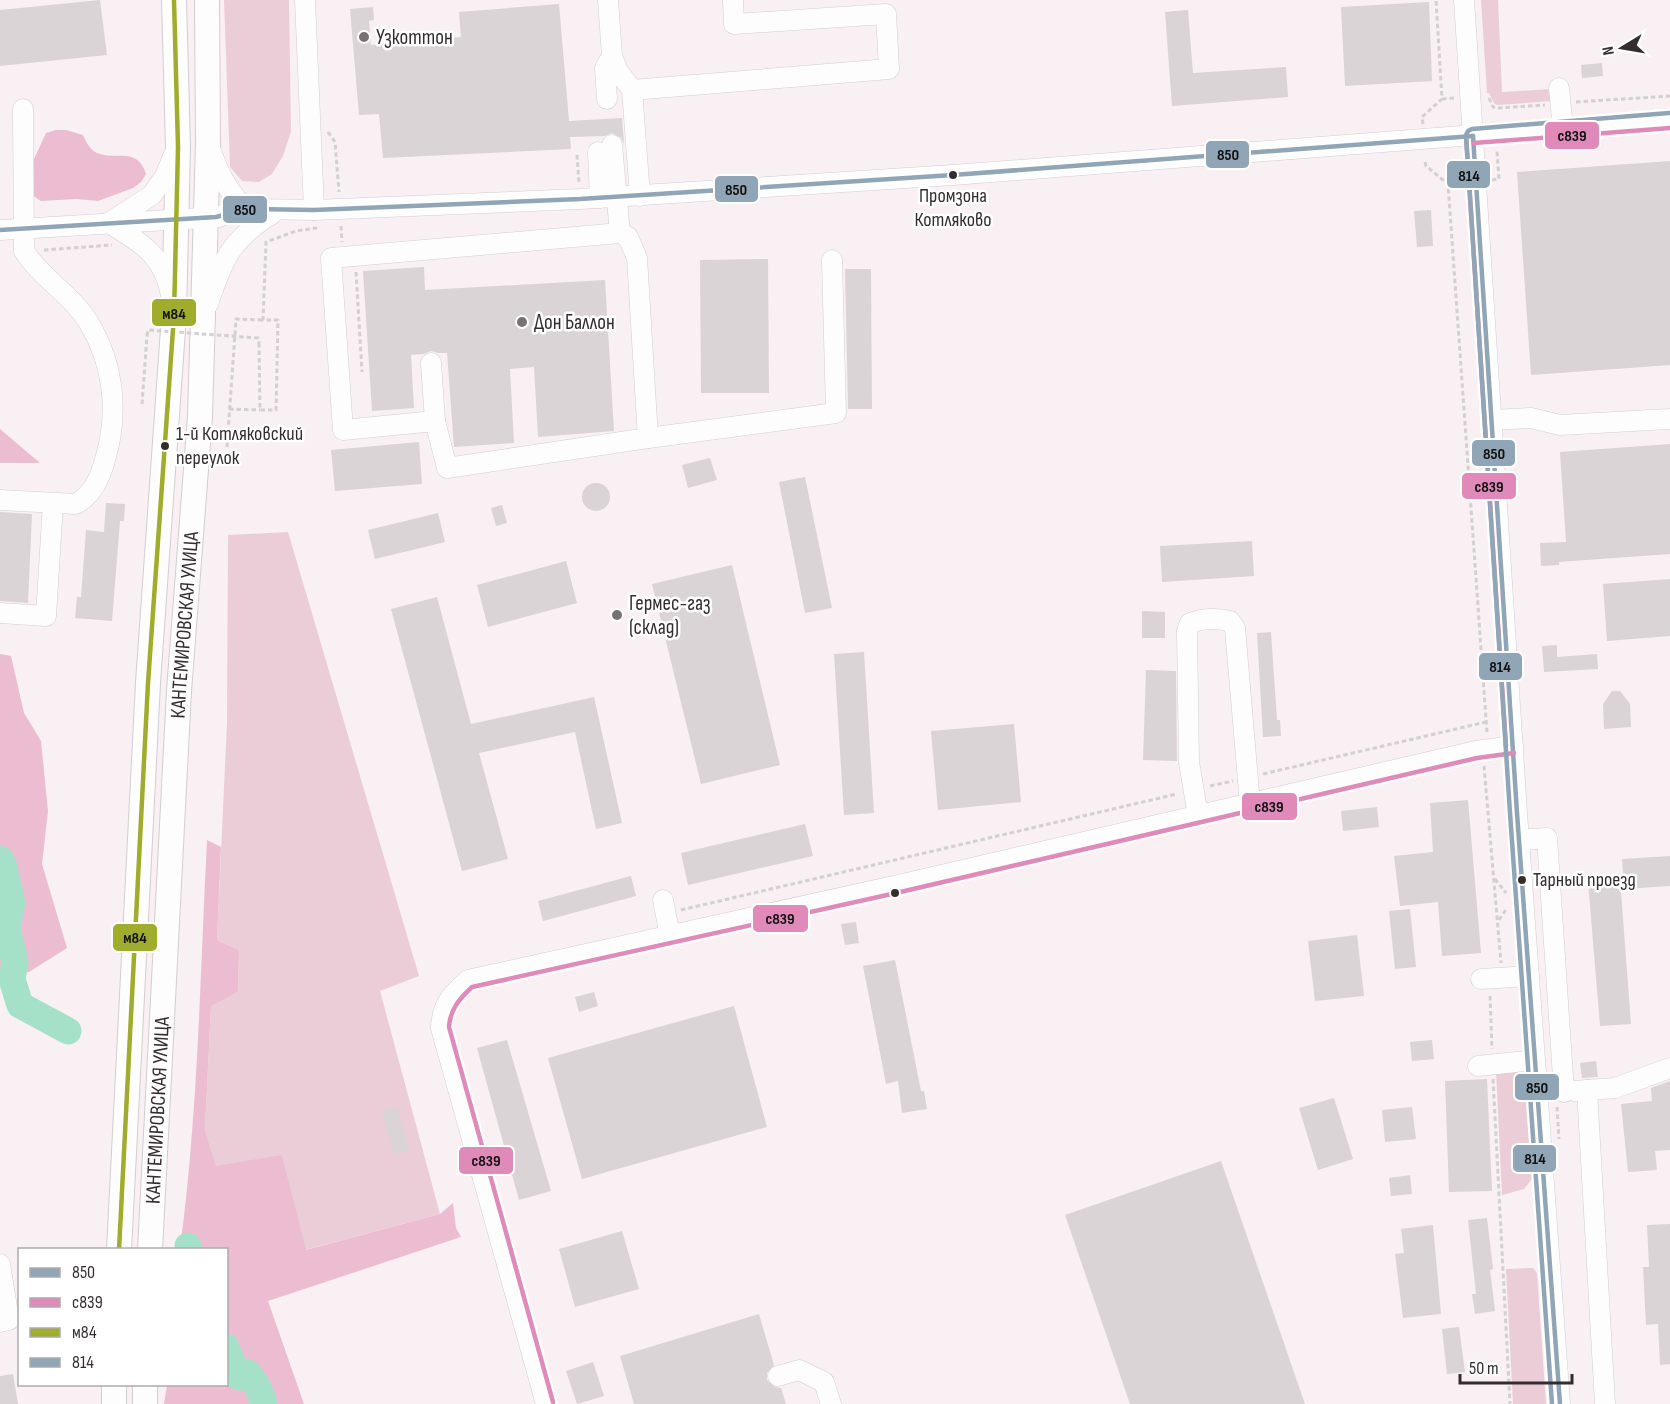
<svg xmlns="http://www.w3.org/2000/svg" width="1670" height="1404" font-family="'Sofia Sans Condensed',sans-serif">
<rect width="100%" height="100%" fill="#f8f0f3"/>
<!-- green -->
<g fill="#ebcdd8">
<path d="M224 0H289L291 132 283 156 272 174 259 182 242 181 230 167Z"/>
<path d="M1481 0H1498L1502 92 1551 89 1552 101 1497 105 1494 103 1489 93H1487Z"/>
<path d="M288 532 419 976 380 991 440 1214 305 1250 282 1156 216 1167 205 1130 211 1005 238 992 239 950 217 940 227 722 228 535Z"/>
<path d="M1496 1071H1517L1524 1074 1532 1179 1524 1189 1502 1195Z"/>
<path d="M1533 1268 1537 1273 1546 1404H1513L1506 1269Z"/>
</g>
<!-- forest -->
<g fill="#ecbdd0">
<path d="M56 130H66L83 135C86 142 90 150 97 153 117 161 137 146 146 174L141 182 133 188 98 201 77 199 41 201 32 195 30 186 34 159 46 133Z"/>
<path d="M0 429 40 463H0Z"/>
<path d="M0 654 11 656 24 713 41 741 48 811 42 864 67 948 29 972 0 976Z"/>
<path d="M207 840 221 847 217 940 239 950 238 992 211 1006 205 1130 216 1166 282 1155 306 1250 440 1214 453 1203 456 1228 461 1237 268 1301 304 1404H164L167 1385 226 1384V1250L180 1249C198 1114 200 977 207 840Z"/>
</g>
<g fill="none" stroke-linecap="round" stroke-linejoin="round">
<!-- river -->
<g stroke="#a4e1c8" stroke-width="27">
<path d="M0 859 3 864 12 902 7 929 15 962 12 979 20 1005 68 1031"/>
<path d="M188 1246 189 1250"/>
<path d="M226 1347 237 1375 240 1377 248 1373 258 1387 264 1404"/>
</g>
</g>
<!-- building -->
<g fill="#dad4d6">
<path d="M100 0 107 55 0 66V10Z"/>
<path d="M1429 2 1432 81 1345 86 1341 7Z"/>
<path d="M559 4 569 121 622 118 624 144 621 138 612 133 605 136 570 137 571 149 383 158 379 114 359 115 350 9 373 7 374 20 369 21 371 45 461 37 459 12Z"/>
<path d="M1188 10 1193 73 1286 67 1288 97 1172 106 1165 12Z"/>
<path d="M1602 63 1603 76 1582 78 1581 65Z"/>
<path d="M1670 161V365L1531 375 1517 172Z"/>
<path d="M1431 210 1433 246 1417 247 1414 211Z"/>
<path d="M768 259 769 393H701L700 260Z"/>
<path d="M424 267 425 290 605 280 614 431 538 437 534 367 510 369 514 443 454 447 447 353H438L431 351 423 354 411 355 414 408 372 411 363 271Z"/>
<path d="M845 269H871L872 409H848Z"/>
<path d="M419 442 422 484 335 491 331 450Z"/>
<path d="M1670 444V554L1559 562V565L1541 566 1540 543 1566 542 1560 452Z"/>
<path d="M710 458 717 480 688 488 682 465Z"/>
<path d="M805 477 832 608 805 613 779 482Z"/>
<circle cx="596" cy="497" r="14"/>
<path d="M106 503 125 504 124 521H120L112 621 75 618 77 597H81L86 530 104 532Z"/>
<path d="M502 505 507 523 496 526 491 508Z"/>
<path d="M0 512 32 514 28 603 0 601Z"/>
<path d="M438 513 445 542 375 559 368 530Z"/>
<path d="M1252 541 1254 576 1162 582 1160 546Z"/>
<path d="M566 561 577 603 488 627 477 585Z"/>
<path d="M732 565 780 765 701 784 652 584Z"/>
<path d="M1670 579V636L1607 641 1603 584Z"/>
<path d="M437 597 471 724 594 697 622 823 596 829 575 732 479 753 508 859 462 871 391 609Z"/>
<path d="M1142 611 1165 612V638H1142Z"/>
<path d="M1271 632 1277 720H1280L1281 736 1263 737 1257 633Z"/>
<path d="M1557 645V657L1597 654 1598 669 1544 672 1542 646Z"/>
<path d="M864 652 874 813 844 815 834 654Z"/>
<path d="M1146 670 1176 671 1177 761 1143 760Z"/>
<path d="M1612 691H1620L1630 704 1631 727 1604 729 1603 704Z"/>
<path d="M1014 724 1021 802 938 810 931 731Z"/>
<path d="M1468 800 1481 953 1442 956 1438 902 1400 906 1394 856 1433 852 1430 803Z"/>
<path d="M1377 807 1379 827 1343 831 1341 811Z"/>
<path d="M805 824 813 856 688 885 681 853Z"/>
<path d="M1670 856V886L1624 889 1622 859Z"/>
<path d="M631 876 636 896 543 921 538 901Z"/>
<path d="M1620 879 1631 1024 1600 1026 1588 882Z"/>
<path d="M1410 909 1416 967 1395 969 1389 911Z"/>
<path d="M856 922 859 943 845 945 841 924Z"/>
<path d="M1357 935 1364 996 1315 1001 1308 941Z"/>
<path d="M895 960 921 1091H924L927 1109 902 1113 898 1081 886 1084 863 966Z"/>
<path d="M594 992 598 1006 579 1012 575 997Z"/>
<path d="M734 1006 767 1127 582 1179 548 1058Z"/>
<path d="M507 1040 551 1191 519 1200 477 1048Z"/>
<path d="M1432 1040 1434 1059 1412 1061 1410 1042Z"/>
<path d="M1596 1061 1598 1077 1582 1078 1580 1063Z"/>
<path d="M1487 1079 1492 1191 1449 1192 1445 1081Z"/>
<path d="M1670 1081V1150L1655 1151 1657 1170 1628 1172 1621 1104 1652 1101 1651 1088Z"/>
<path d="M1334 1098 1353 1159 1318 1170 1299 1108Z"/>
<path d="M397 1107 409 1150 394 1154 382 1111Z"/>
<path d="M1412 1107 1416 1139 1385 1142 1382 1110Z"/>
<path d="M1221 1161 1305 1404H1130L1065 1215Z"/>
<path d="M1410 1175 1412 1194 1391 1196 1389 1178Z"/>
<path d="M1487 1218 1493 1269 1490 1270 1495 1311 1475 1314 1472 1294H1476L1468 1220Z"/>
<path d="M1670 1224V1364L1660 1365 1658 1324 1646 1325 1643 1267H1649L1647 1225Z"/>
<path d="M1433 1225 1441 1314 1403 1318 1395 1254 1404 1253 1401 1229Z"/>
<path d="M622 1231 639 1289 575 1307 559 1249Z"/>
<path d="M759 1314 774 1365 767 1373V1380L775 1387 781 1388 786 1404H634L620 1356Z"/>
<path d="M1459 1327 1465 1372 1447 1374 1442 1329Z"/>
<path d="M593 1362 604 1396 577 1404 566 1371Z"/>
<path d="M13 1374 18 1404H0V1376Z"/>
</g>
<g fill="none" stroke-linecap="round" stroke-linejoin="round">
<defs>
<g id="minor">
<path d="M305 0 314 210"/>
<path d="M608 0 612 56 618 71 632 90 640 196"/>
<path d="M1464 0 1517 813 1560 1404"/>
<path d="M1559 88 1563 129"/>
<path d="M632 90 889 69 886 14 734 24 733 0"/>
<path d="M607 99 605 68 612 56"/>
<path d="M612 145 620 233"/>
<path d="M210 148C218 172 227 191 246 209"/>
<path d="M598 152 600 198"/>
<path d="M216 217 246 209 314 210 580 199 953 175 1670 120"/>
<path d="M110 222 152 195 165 176 175 152"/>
<path d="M109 223C140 242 164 255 171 295"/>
<path d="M0 230 219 217"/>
<path d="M620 233 628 237 637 258 648 438 447 468 435 421 343 430 331 258Z"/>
<path d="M208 304C223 259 231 239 272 214"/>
<path d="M431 363 435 421"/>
<path d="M1492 420 1531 418 1560 425 1670 419"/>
<path d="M648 438 836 413 832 260"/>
<path d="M0 500 76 504C93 494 100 478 105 460 119 413 114 365 89 323 72 295 41 278 24 251L23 109"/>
<path d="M0 613 46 616 53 504"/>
<path d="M1198 816 1189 762 1187 631 1190 623C1203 618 1217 618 1230 621L1235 628 1250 804"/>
<path d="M1519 840 1547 838 1564 1092"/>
<path d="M663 900 670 936"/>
<path d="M1481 979 1529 976"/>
<path d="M1478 1066 1535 1060"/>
<path d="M1587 1090 1605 1404"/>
<path d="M1574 1091 1615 1088 1670 1068"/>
<path d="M0 1264 9 1320 0 1322"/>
<path d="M778 1376 799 1370 824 1382 831 1404"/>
<path d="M546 1404 441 1028C442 1005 451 995 468 980L894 886 1476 751 1513 746"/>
</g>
<g id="major">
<path d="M119 1250 148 683 174 315 178 147 174 0"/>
<path id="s1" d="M150 1250 179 691 200 417 208 143 207 0"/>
<path d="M114 1404V1384"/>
<path d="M145 1404V1384"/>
</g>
</defs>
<!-- minor casing -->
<use href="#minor" stroke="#d3cdcf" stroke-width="21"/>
<!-- major casing -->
<use href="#major" stroke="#d3cdcf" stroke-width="26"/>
<!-- path -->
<g stroke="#d2d0d0" stroke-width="3" stroke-dasharray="4.5 3" stroke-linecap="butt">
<path d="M1489 98 1493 107 1497 108 1545 105"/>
<path d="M1442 99 1454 98"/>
<path d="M1576 102 1670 96"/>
<path d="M1423 124 1422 117 1442 99 1436 0"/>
<path d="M328 132 335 142 339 192"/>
<path d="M577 155 579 183"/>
<path d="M1425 162 1426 166 1448 184 1487 733"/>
<path d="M1492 180 1499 179 1497 151"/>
<path d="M341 226 342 242"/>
<path d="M44 250 112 245"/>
<path d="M356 272 362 372"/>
<path d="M259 343 260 410H276L278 320H263L266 242 296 231 317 228"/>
<path d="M142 404 147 336"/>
<path d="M229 409 260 410"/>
<path d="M227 447 236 319 263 320"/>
<path d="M1484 766 1501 963"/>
<path d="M1263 774 1486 722"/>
<path d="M1210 786 1233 781"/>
<path d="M1495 879 1506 893"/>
<path d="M681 910 1177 794"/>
<path d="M1499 920 1507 908"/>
<path d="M1490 996 1492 1049"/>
<path d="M1493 1079 1510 1404"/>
<path d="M1557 1107 1559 1139"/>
</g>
<!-- minor -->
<use href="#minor" stroke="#fefdfd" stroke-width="20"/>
<!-- major -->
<use href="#major" stroke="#fefdfd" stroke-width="24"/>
<!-- path-bridge -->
<path stroke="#d2d0d0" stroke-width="3" stroke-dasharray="4.5 3" stroke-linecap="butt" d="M147 336 148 330 258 338 259 343"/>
<defs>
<g id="bus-1">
<path d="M1473 136 1517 813 1560 1404"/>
<path d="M0 230 216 217 246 209 314 210 580 199 953 175 1473 136"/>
</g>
<g id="bus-2">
<path d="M1466 136 1506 746"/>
<path d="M1474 143 1670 128"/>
<path d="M553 1402 449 1027C450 1010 459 999 472 987L896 893 1477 758 1514 753"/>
</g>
<path id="bus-3" d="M119 1250 148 683 174 315 178 147 174 0"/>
<path id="bus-4" d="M1552 1404 1510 813 1466 135 1468 131 1472 129 1669 113"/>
</defs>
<!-- bus-1 casing -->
<use href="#bus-1" stroke="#fff" stroke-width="9"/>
<!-- bus-2 casing -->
<use href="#bus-2" stroke="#fff" stroke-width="9"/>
<!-- bus-3 casing -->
<use href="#bus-3" stroke="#fff" stroke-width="9"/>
<!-- bus-4 casing -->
<use href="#bus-4" stroke="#fff" stroke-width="9"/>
<!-- bus-1 -->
<use href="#bus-1" stroke="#90a5b6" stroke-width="4.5"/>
<!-- bus-2 -->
<use href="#bus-2" stroke="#e08aba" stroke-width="4.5"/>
<!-- bus-3 -->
<use href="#bus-3" stroke="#9fac2c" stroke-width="4.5"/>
<!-- bus-4 -->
<use href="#bus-4" stroke="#90a5b6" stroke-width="4.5"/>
</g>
<!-- markers -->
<g fill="#787174" stroke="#fff" stroke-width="2">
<circle cx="364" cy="37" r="6"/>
<circle cx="522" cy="322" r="6"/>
<circle cx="617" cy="615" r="6"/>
</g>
<g fill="#332d2f" stroke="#fff" stroke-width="2">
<circle cx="953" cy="175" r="5"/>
<circle cx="165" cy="446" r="5"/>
<circle cx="1522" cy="880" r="5"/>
<circle cx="895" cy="893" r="5"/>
</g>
<g text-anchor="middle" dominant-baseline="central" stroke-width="5" stroke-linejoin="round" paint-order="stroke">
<!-- bus labels -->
<g font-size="20" fill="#332d2f" stroke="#fff" text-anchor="start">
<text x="953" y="196" text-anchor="middle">Промзона<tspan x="953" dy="24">Котляково</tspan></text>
<text x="176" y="434">1-й Котляковский<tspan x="176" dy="24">переулок</tspan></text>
<text x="1533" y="880">Тарный проезд</text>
</g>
<!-- poi labels -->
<g font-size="21" fill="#332d2f" stroke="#fff" text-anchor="start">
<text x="376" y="37">Узкоттон</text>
<text x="534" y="322">Дон Баллон</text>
<text x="629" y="603">Гермес-газ<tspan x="629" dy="24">(склад)</tspan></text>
</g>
<!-- street labels -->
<g font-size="21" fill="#332d2f" stroke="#fff">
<text stroke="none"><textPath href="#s1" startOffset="626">КАНТЕМИРОВСКАЯ УЛИЦА</textPath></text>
<text stroke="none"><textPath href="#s1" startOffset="140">КАНТЕМИРОВСКАЯ УЛИЦА</textPath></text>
</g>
</g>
<g stroke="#fff" stroke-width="2">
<rect x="1544" y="121" width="56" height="29" rx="6" fill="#e08aba"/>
<rect x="1205" y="140" width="45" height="29" rx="6" fill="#90a5b6"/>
<rect x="1446" y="160" width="45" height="29" rx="6" fill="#90a5b6"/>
<rect x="714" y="175" width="45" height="28" rx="6" fill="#90a5b6"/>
<rect x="222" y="195" width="46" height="29" rx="6" fill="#90a5b6"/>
<rect x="151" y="298" width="46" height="29" rx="6" fill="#9fac2c"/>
<rect x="1471" y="439" width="45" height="28" rx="6" fill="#90a5b6"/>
<rect x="1461" y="472" width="56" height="28" rx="6" fill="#e08aba"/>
<rect x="1478" y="652" width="45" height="29" rx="6" fill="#90a5b6"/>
<rect x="1241" y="792" width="57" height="29" rx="6" fill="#e08aba"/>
<rect x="752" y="904" width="57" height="29" rx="6" fill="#e08aba"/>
<rect x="112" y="923" width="46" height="29" rx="6" fill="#9fac2c"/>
<rect x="1514" y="1073" width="46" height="28" rx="6" fill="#90a5b6"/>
<rect x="1512" y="1144" width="45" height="29" rx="6" fill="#90a5b6"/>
<rect x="458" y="1146" width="56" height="29" rx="6" fill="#e08aba"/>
</g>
<g font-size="16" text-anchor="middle" font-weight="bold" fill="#111">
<text x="1572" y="141">с839</text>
<text x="1228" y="160">850</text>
<text x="1469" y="181">814</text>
<text x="736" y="195">850</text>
<text x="245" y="215">850</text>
<text x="174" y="319">м84</text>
<text x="1494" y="459">850</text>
<text x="1489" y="492">с839</text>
<text x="1500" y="672">814</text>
<text x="1269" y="812">с839</text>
<text x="780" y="924">с839</text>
<text x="135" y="943">м84</text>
<text x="1537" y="1093">850</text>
<text x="1535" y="1164">814</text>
<text x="486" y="1166">с839</text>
</g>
<!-- legend -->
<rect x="18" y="1248" width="210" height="138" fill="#ffffff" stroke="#adabac" stroke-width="1.5"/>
<rect x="30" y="1268" width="30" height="9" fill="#90a5b6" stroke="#adabac" stroke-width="1.5"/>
<text x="72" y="1278" font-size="18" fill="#332d2f">850</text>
<rect x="30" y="1298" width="30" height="9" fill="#e08aba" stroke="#adabac" stroke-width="1.5"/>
<text x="72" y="1308" font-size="18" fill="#332d2f">с839</text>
<rect x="30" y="1328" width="30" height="9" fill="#9fac2c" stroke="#adabac" stroke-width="1.5"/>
<text x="72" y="1338" font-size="18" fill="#332d2f">м84</text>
<rect x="30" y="1358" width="30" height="9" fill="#90a5b6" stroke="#adabac" stroke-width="1.5"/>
<text x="72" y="1368" font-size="18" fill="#332d2f">814</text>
<!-- north arrow -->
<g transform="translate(1622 48) rotate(259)" stroke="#ffffff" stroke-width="4.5" paint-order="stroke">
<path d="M0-4.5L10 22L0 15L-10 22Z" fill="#332d2f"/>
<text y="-9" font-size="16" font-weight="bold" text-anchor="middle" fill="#332d2f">N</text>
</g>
<!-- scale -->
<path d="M1460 1374v9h112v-9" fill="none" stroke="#332d2f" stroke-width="3"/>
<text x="1469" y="1374" font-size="18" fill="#332d2f" stroke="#ffffff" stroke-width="4.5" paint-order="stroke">50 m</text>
</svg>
